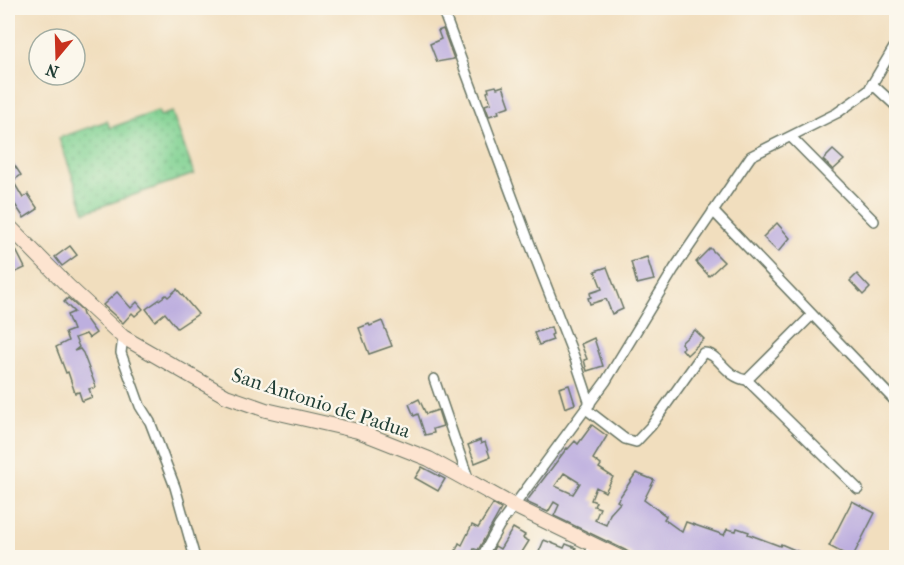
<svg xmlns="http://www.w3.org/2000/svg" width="904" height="565" font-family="'IM FELL French Canon',serif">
<defs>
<pattern id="grass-dots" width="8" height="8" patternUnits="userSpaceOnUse" patternTransform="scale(1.5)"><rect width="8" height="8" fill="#80d192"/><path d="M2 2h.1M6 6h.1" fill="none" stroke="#68ab78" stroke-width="1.8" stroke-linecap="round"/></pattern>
</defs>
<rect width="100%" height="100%" fill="#fbf7ec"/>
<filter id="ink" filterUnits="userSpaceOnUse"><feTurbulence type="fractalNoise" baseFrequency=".0167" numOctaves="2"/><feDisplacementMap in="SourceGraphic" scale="12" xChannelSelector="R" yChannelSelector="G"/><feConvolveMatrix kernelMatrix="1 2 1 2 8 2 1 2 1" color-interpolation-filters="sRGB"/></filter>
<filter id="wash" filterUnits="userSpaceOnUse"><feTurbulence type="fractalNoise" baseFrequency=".008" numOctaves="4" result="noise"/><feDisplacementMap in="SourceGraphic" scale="24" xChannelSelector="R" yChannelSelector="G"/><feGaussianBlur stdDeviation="1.35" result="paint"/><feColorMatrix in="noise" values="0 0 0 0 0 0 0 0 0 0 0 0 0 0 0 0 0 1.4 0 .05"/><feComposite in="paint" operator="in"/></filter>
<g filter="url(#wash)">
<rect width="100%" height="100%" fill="#f1debe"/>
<!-- grass -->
<path fill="url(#grass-dots)" stroke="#508763" stroke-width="1.5" d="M158 111 160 116 172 112 194 174 85 212 59 138 107 121 110 128Z"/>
<g id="blocks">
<!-- building -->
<g fill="#bdafdf" fill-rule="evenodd">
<path d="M443 29 454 59 437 62 430 44 441 39 438 31Z"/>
<path d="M496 86 497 88 503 86 510 106 498 110 499 113 489 116 485 105 491 103 487 92 489 91 488 88Z"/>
<path d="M833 150 844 160 833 170 823 160Z"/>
<path d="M13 163 21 175 13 181 23 198 28 194 38 209 24 218 10 197 8 198V167Z"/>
<path d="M777 223 790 238 778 252 763 237Z"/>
<path d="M12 242 25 268 14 273 8 257V244Z"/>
<path d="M70 246 77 255 62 266 55 257Z"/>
<path d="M710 248 724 262 709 276 696 262Z"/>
<path d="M647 257 654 280 637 284 631 262Z"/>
<path d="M607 267 623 309 612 314 606 299 590 304 588 298 591 297 590 293 602 289 595 271Z"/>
<path d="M857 274 870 288 863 295 850 281Z"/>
<path d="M177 289 198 314 177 328 165 313 155 321 146 309 166 295 168 297Z"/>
<path d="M117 292 131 308 137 302 143 309 135 316 132 313 123 323 103 305Z"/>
<path d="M68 298 82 311 83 315 96 333 89 338 86 334 75 338 79 347 74 351 80 349 83 353 96 387 89 389 92 397 82 401 79 392 75 393 68 372 66 373 56 347 68 341 65 333 73 330 67 315 74 312 64 302Z"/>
<path d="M382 321 392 346 369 354 359 328 369 324 370 326Z"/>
<path d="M551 327 553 334 551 335 553 340 539 345 534 333Z"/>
<path d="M695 330 704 339 687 355 682 349 684 347 681 343Z"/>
<path d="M594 338 603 366 587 371 584 360 587 359 581 344Z"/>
<path d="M569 385 575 404 565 408 559 388Z"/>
<path d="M419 399 426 414 438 410 443 426 433 429 434 433 425 435 418 414 414 416 409 404Z"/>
<path d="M592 425 607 436 593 459 601 465 599 468 613 477 605 492 596 487 591 500 596 502 594 506 600 508 595 520 606 525 610 514 620 503 617 501 636 473 654 480 644 500 666 516 664 519 682 532 686 522 724 535 727 529 736 531 737 528 749 532 748 534 780 546 781 544 813 558H632L633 555 625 550 554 516 559 505 554 502 548 512 526 502 567 448 568 449 575 441 578 444ZM564 473 580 483 573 494 555 486Z"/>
<path d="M480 440 481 444 485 442 490 457 475 463 468 445Z"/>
<path d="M422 467 445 479 438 491 415 478Z"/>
<path d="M852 501 875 513 852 558 829 546Z"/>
<path d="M493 504 501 509 478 550 474 549 470 558H453L459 543 462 545 472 525 478 528Z"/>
<path d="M513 528 525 535 523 538 529 541 519 557 493 558 490 556 495 546 500 549Z"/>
<path d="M544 540 564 548 566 544 576 548 572 558H551L539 552Z"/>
</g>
</g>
</g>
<g filter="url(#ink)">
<use href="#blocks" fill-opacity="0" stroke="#687564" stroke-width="1.5"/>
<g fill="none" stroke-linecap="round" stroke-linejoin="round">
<defs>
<g id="street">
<path d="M442 8 528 239 575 359 590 404"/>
<path d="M872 84 896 106"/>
<path d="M791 137 874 221"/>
<path d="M713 211 896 402"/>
<path d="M812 315 747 380 858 489"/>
<path d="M123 337 121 353 140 406 150 422 175 487 195 558"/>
<path d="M434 379 469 481"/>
<path d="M586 409 625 439 636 442 651 426 703 353C719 352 724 377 747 380"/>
<path d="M481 558 499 526 606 381 674 269 751 156 837 113 868 91 896 44"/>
<path d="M588 558 594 545"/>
</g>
<path id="secondary" d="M8 225 68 286 123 337 226 396 266 410 358 431 429 459 514 506 621 558"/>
</defs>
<!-- street casing -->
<use href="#street" stroke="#687564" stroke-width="12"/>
<!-- secondary casing -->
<use href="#secondary" stroke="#687564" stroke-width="16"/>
<!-- street -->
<use href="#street" stroke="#fff" stroke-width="9"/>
<!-- secondary -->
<use href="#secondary" stroke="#fde4d0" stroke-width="14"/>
</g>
</g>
<g text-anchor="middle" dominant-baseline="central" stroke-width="4.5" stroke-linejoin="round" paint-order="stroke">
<!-- street labels -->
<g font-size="20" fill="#1f3d34" stroke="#fbf7ec">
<text transform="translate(321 403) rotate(18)">San Antonio de Padua</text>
</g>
</g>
<!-- margin -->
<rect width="904" height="565" fill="none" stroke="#fbf7ec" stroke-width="30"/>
<!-- north arrow -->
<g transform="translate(57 57) rotate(199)"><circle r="28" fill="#fbf7ec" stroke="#a3ada2" stroke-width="1.5"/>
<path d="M0-4.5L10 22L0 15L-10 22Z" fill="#c8321e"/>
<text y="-9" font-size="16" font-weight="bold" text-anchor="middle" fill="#1f3d34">N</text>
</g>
</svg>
